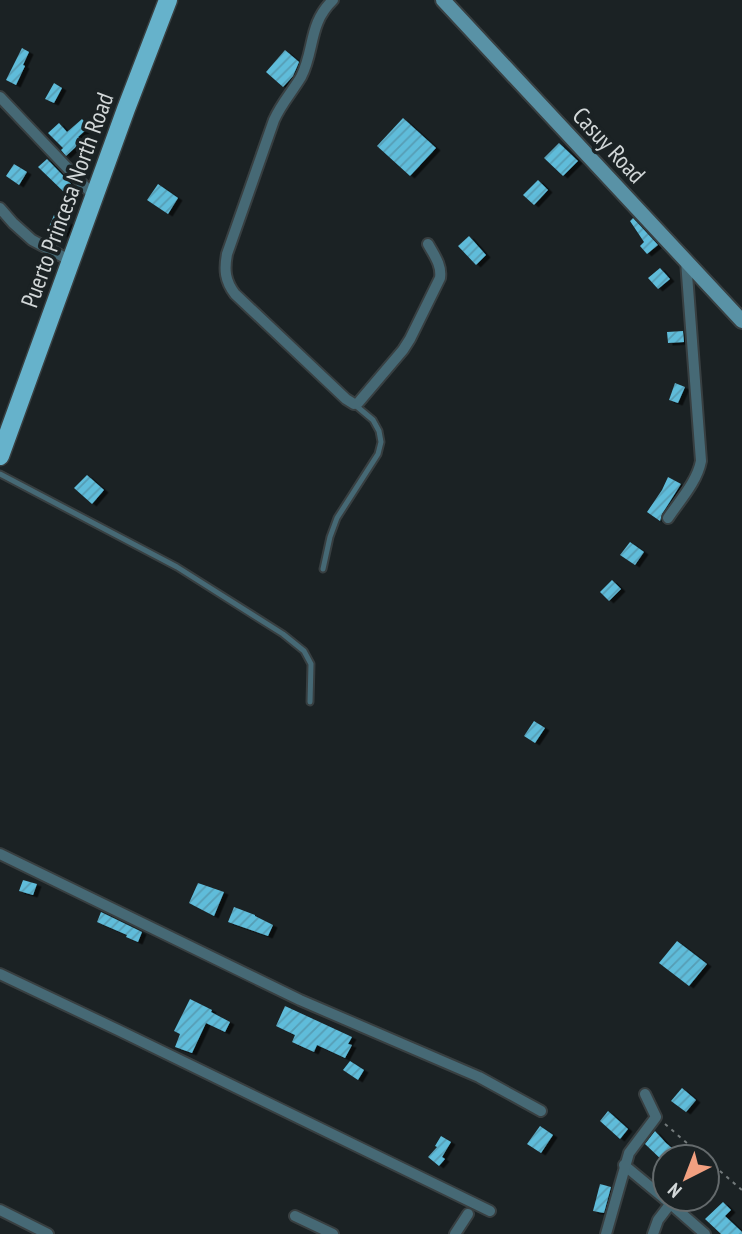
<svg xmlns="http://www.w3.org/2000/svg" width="742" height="1234" font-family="'PT Sans Narrow',sans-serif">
<defs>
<pattern id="building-hatch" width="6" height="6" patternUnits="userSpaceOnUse" patternTransform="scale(1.75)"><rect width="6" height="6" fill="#5fbcda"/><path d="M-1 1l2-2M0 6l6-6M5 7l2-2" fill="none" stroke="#579db4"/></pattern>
<filter id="shadow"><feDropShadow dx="4.5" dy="2.5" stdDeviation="0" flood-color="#0009"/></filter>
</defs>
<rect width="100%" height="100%" fill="#1b2224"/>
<!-- building -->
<g fill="url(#building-hatch)" filter="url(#shadow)">
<path d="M22 48 29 52 23 65 25 66 16 85 6 80Z"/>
<path d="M285 50 299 62 293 76 283 87 266 72Z"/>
<path d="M54 83 62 88 54 103 45 99Z"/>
<path d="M403 118 436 148 410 176 377 146Z"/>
<path d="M82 119 89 127 78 137 82 141 66 156 61 150 63 148 48 133 59 123 67 132Z"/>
<path d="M559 143 578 161 563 176 544 158Z"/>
<path d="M47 159 73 186 66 194 38 167Z"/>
<path d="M14 164 27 172 19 185 6 176Z"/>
<path d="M538 180 548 190 534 205 523 195Z"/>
<path d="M158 184 178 198 168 214 147 200Z"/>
<path d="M54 215 70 223 64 235 49 227Z"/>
<path d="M633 218 658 245 647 254 640 246 644 242 630 221Z"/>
<path d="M469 236 486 255 476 265 458 246Z"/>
<path d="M660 268 670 279 658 289 648 278Z"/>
<path d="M683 331 684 342 668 343 667 332Z"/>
<path d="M675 383 685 387 678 403 669 400Z"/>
<path d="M87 475 104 490 92 504 74 488Z"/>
<path d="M668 477 681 484 662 514 660 521 647 512 662 490Z"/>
<path d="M630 542 644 552 635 565 620 555Z"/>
<path d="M612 580 621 589 609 601 600 592Z"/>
<path d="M534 721 545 728 535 743 524 736Z"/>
<path d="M23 880 37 884 33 895 19 891Z"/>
<path d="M198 883 224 892 214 916 189 903Z"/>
<path d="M234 907 255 915V916L273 925 268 936 228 922Z"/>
<path d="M101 912 142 932 138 942 126 937 127 935 97 922Z"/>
<path d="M677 941 707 964 689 986 659 963Z"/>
<path d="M190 999 212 1010 211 1012 230 1022 225 1032 206 1023 192 1053 175 1047 180 1034 174 1031Z"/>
<path d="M285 1006 352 1037 348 1044 352 1045 345 1058 317 1045 314 1052 292 1042 295 1035 276 1026Z"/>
<path d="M350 1061 364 1070 358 1080 343 1070Z"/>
<path d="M682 1088 696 1100 686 1112 671 1101Z"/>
<path d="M608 1111 628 1129 620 1139 600 1121Z"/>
<path d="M540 1126 553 1135 541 1153 527 1144Z"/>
<path d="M655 1131 666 1143 682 1157H665V1163L645 1144Z"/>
<path d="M441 1136 451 1142 442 1157 445 1159 439 1166 428 1157 437 1147 435 1146Z"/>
<path d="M600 1184 611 1187 604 1213 593 1211Z"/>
<path d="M723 1202 731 1210 725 1216 742 1232V1234H721L705 1219Z"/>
</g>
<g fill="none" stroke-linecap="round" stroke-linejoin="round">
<defs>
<g id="lane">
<path d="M0 474 177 567 283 634 304 651 311 664 310 702"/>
<path d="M323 569 330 537 337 518 378 454 381 442 379 431 373 420 354 404"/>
</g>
<g id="street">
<path d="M333 0C308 24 315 50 301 77 292 92 281 104 274 120L227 254C224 270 225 281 235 294L346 399 354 404 358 403 403 350 410 339 440 278C442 265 434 255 428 244"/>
<path d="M0 97 94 196"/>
<path d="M0 208 13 223 32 240 71 261"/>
<path d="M668 518C680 500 697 482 701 461L686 261"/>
<path d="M0 854 300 1000 479 1077 541 1111"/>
<path d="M0 974 118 1030 490 1211"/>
<path d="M624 1165 665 1199"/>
<path d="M665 1199 705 1234"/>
<path d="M0 1210 48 1234"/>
<path d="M295 1216 333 1234"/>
<path d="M455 1234 468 1214"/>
<path d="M606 1234 629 1153 656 1117 645 1094"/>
<path d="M653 1234 658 1220 671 1203"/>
</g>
<path id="secondary" d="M443 0 742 321"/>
<path id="primary" d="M0 456 126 109 168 0"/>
</defs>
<!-- lane casing -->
<use href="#lane" stroke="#383f41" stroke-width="9"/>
<!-- street casing -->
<use href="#street" stroke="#383f41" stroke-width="14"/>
<!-- secondary casing -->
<use href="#secondary" stroke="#383f41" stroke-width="18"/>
<!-- primary casing -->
<use href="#primary" stroke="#383f41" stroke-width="21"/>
<!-- path -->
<g stroke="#737a7b" stroke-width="2" stroke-dasharray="3.5 5" stroke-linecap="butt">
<path d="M665 1124 703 1157"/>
<path d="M707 1160 742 1190"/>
</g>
<!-- lane -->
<use href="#lane" stroke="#466975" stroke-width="5"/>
<!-- street -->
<use href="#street" stroke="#466975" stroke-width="10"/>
<!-- secondary -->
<use href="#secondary" stroke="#5992a6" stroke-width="14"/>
<!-- primary -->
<use href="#primary" stroke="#66b2cb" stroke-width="18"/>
</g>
<g text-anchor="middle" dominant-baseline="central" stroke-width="7" stroke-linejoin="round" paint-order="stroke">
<!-- street labels -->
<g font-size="24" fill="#d2d7d8" stroke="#1b2224">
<text transform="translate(609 145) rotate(47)">Casuy Road</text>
<text transform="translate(67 200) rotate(-70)">Puerto Princesa North Road</text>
</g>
</g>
<!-- north arrow -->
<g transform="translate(686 1178) rotate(222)"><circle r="33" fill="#1b2224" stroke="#646a6c" stroke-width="2"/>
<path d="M0-5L12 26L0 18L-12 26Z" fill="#f2a080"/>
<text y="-10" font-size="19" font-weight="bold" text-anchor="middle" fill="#d2d7d8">N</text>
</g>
</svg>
